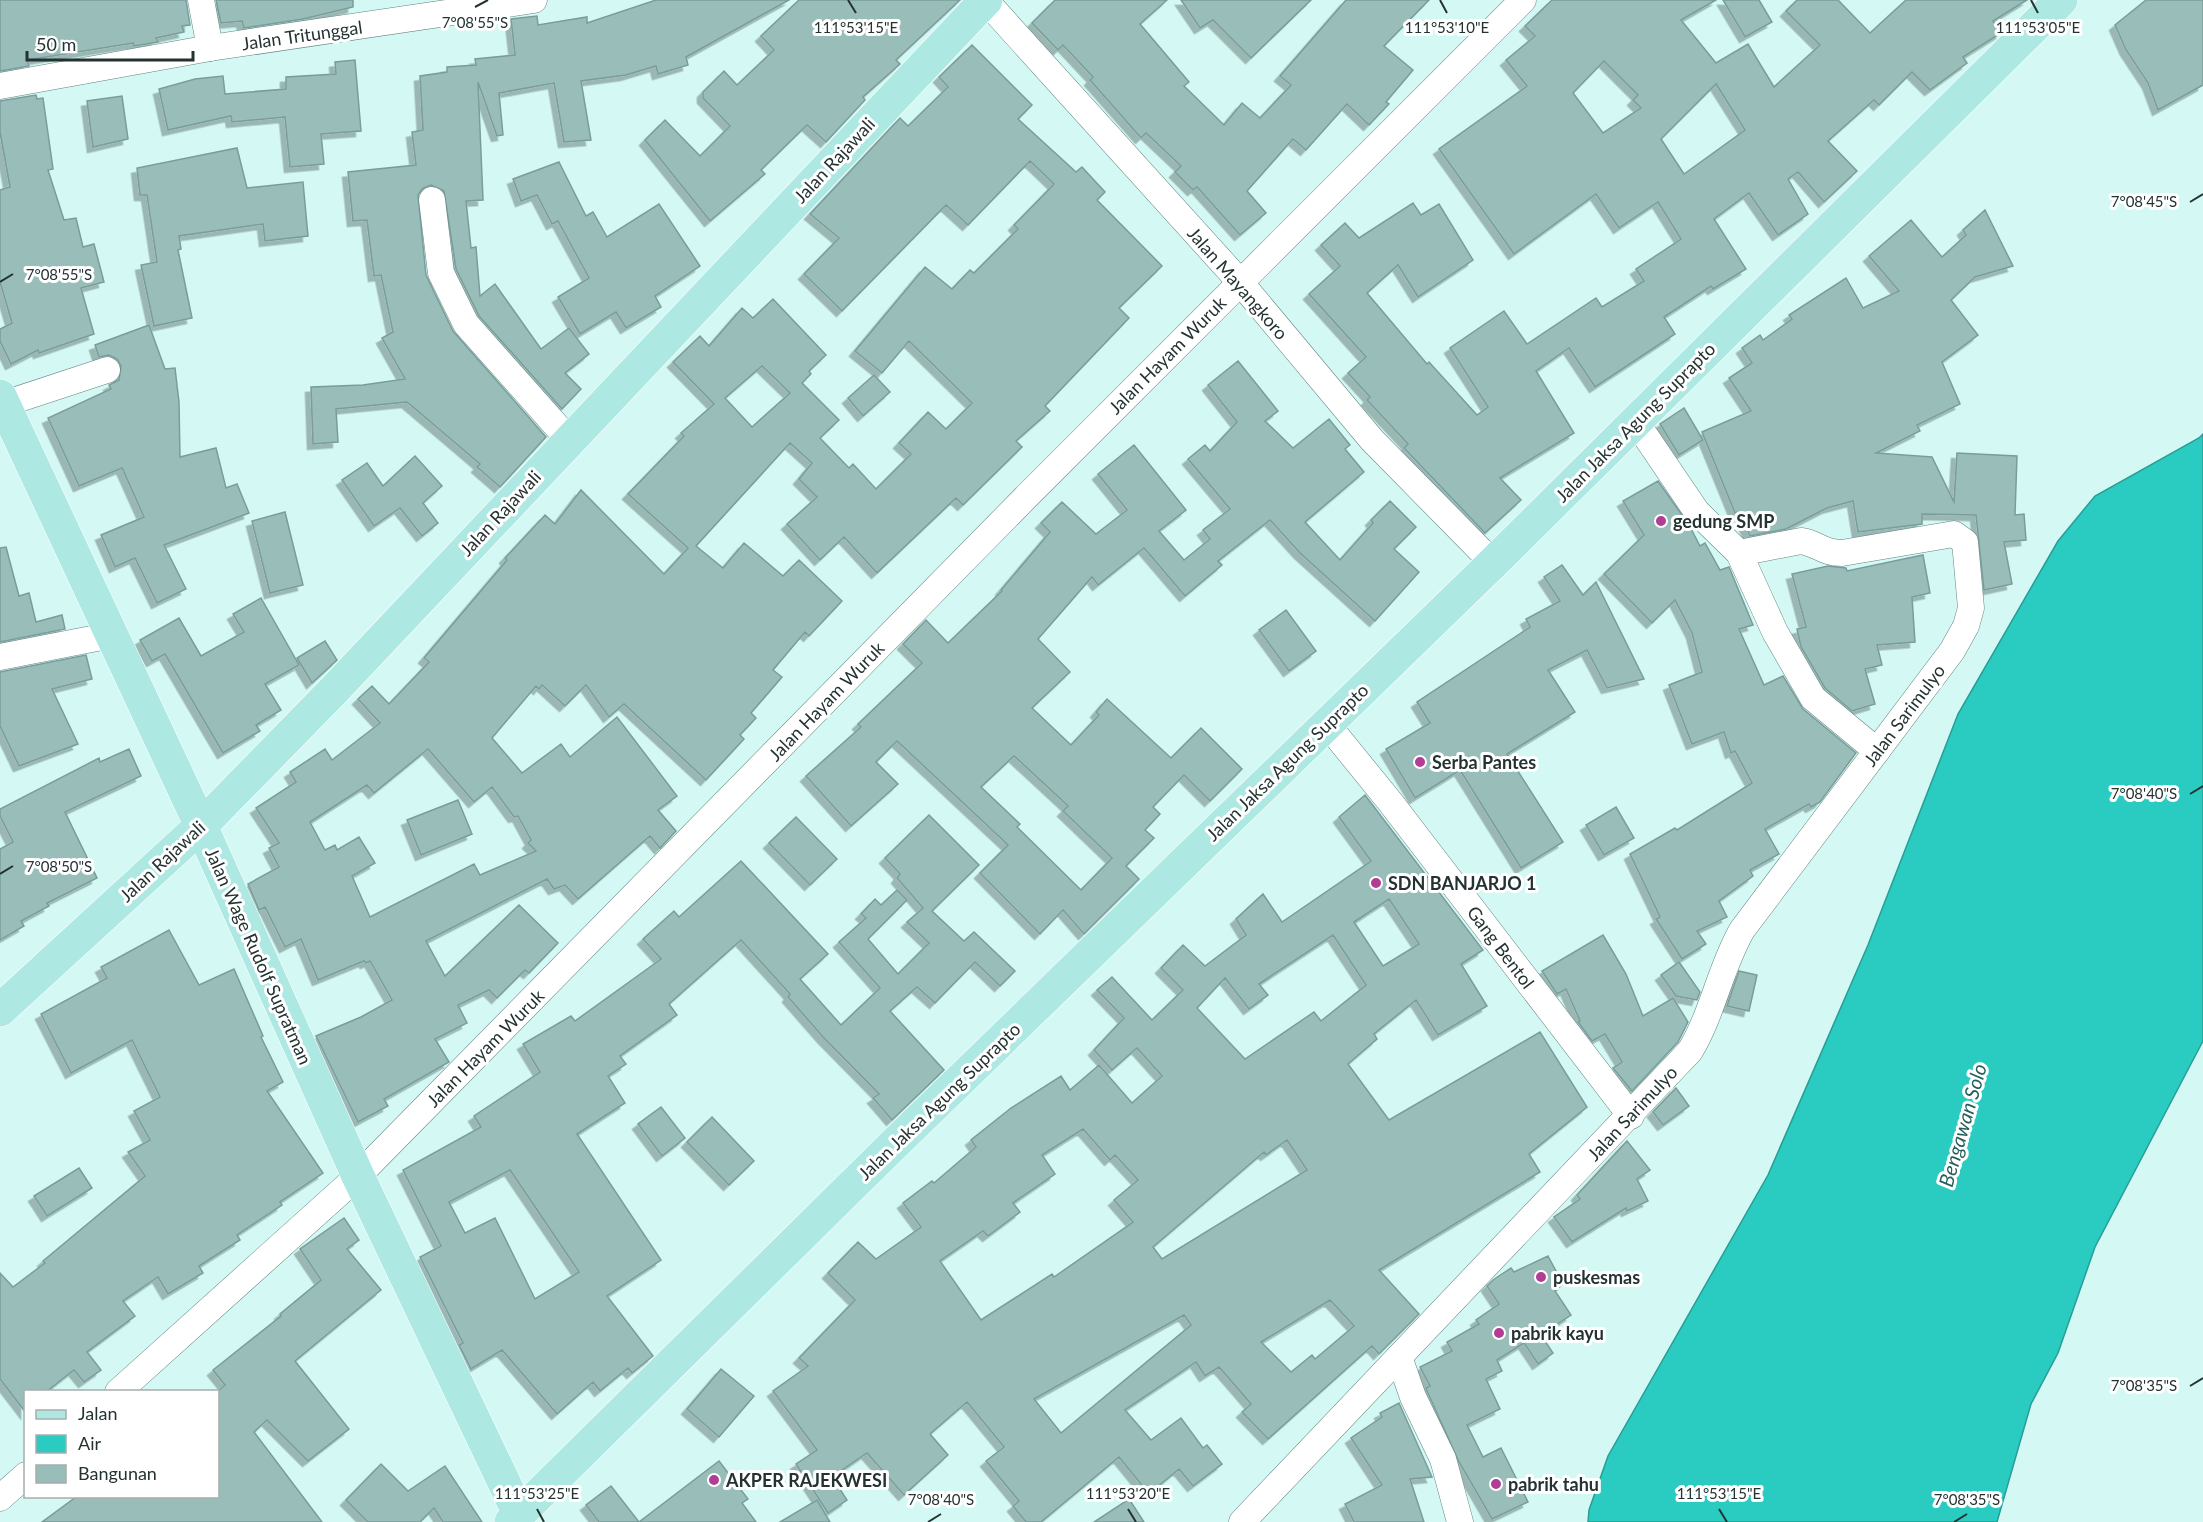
<svg xmlns="http://www.w3.org/2000/svg" width="2203" height="1522" font-family="Lato,sans-serif">
<defs>
<filter id="shadow"><feDropShadow dx="-5.5" dy="5.5" stdDeviation="0" flood-color="#0004"/></filter>
</defs>
<rect width="100%" height="100%" fill="#d4f9f5"/>
<!-- water -->
<path fill="#2acbc1" stroke="#289d96" stroke-width="1.5" d="M2203 434V1041L2095 1247 2058 1353 2031 1404 1997 1522H1588L1589 1510 1608 1456 1768 1175 1868 945 1958 714 2058 541 2095 496 2199 438Z"/>
<!-- building -->
<g fill="#99bdb9" stroke="#7a9d9a" stroke-width="1.5" fill-rule="evenodd" filter="url(#shadow)">
<path d="M0 0H186L190 25 182 26 184 32 156 38 158 42 134 46 133 43 27 60 29 66 0 71Z"/>
<path d="M216 0H353V7L303 19 244 28 242 21 221 23Z"/>
<path d="M656 0H789L686 57 688 65 658 74 656 66 626 75 581 81 591 140 564 142 554 83 499 93 503 135 497 136 478 82 483 200 466 201 471 248 476 247 480 296 495 284 541 349 569 328 589 354 565 373 581 389 562 409 479 316 456 269 444 191 431 185 423 188 418 195 426 275 453 331 546 437 500 487 477 467 480 464 407 402 336 409 338 442 313 444 311 387 363 385 405 379 382 338 393 332 381 275 374 276 367 220 353 221 348 172 416 165 412 132 423 130 420 76 447 72V67L476 65 475 59 515 55 511 19 537 16 538 25 587 17V23Z"/>
<path d="M799 0H960L896 60 900 64 863 97 865 100 826 142 807 125 761 170 765 174 710 221 645 140 665 120 700 156 730 126 703 98V92L724 71 737 85 774 50 761 36Z"/>
<path d="M1055 0H1167L1140 24 1189 82 1184 86 1224 125 1242 103 1260 118 1291 85 1280 76 1346 0H1429L1384 46 1413 70 1386 102 1389 104 1369 125 1347 104 1306 150 1293 139 1247 191 1266 213 1240 235 1197 187 1193 190 1175 172 1181 166 1146 133 1141 138 1090 80 1093 77 1063 45 1058 50 1032 23Z"/>
<path d="M1181 0H1311L1251 58 1213 20 1200 28Z"/>
<path d="M1552 0H1716L1681 20 1716 63 1748 44 1774 87 1820 45 1786 11 1797 0H1838L1870 33 1906 0H2027L1993 21 2001 33 1963 57 1967 63 1930 90 1912 72 1879 105 1874 100 1828 141 1857 171 1824 202 1798 172 1788 179 1808 214 1778 235 1749 193 1714 219 1746 269 1713 289 1711 286 1664 317 1675 334 1595 387 1569 348 1536 371 1574 433 1500 478 1521 500 1485 533 1404 448 1408 444 1367 400 1370 397 1348 373 1366 357 1309 294 1340 266 1321 245 1345 223 1359 238 1413 203 1421 215 1439 204 1473 260 1418 297 1398 265 1367 293 1427 364 1429 362 1477 415 1488 407 1450 348 1504 311 1527 344 1596 298 1602 307 1644 281 1636 269 1681 239 1658 202 1619 228 1596 194 1514 254 1439 149 1527 86 1506 60 1535 36 1525 26ZM1604 61 1638 95 1633 100 1641 108 1603 133 1573 93ZM1716 84 1745 130 1684 174 1661 139Z"/>
<path d="M1723 0H1759L1772 22 1745 37Z"/>
<path d="M2146 0H2203V85L2158 110 2148 83 2126 50 2115 25Z"/>
<path d="M972 45 1032 105 1018 119 1076 172 1082 167 1105 192 1097 200 1162 266 1119 308 1129 318 1045 406 1050 411 1016 441 1022 447 963 505 956 498 877 573 844 537 820 560 787 524 817 497 799 479 812 463 790 443 696 546 723 568 744 543 783 576 799 560 842 601 809 636 805 632 773 670 782 677 751 713 756 718 740 735 744 739 706 780 624 704 609 717 586 685 565 706 542 685 539 689 536 686 492 738 522 773 561 744 570 757 617 717 677 796 658 810 676 831 660 848 650 836 578 899 565 885 554 889 547 879 426 941 445 976 519 905 558 943 529 973 525 970 497 998 489 990 458 1005 467 1023 435 1039 449 1062 384 1099 388 1106 358 1122 316 1036 361 1017 392 1000 370 961 366 963 364 961 318 980 301 939 285 947 265 907 259 910 248 884 279 867 269 848 279 843 256 808 296 782 290 772 325 749 332 760 380 723 358 699 372 686 389 704 429 662 424 658 507 560 505 558 545 515 555 524 581 490 664 574 688 548 628 494 684 436 681 433 714 404 673 362 700 336 709 346 742 308 753 318 773 299 826 355 809 371 811 374 802 383 839 420 820 438 849 468 853 464 876 489 911 454 899 443 928 412 946 429 972 403 909 341 882 373 855 351 925 267 952 289 970 270 974 273 1018 229 1014 225 1054 184 1030 161 968 225 946 205 842 311 804 274 839 238 810 214 900 118 908 126 948 87 939 77ZM762 366 790 393 752 427 725 398ZM428 749 474 802 492 787 514 817 518 816 531 840 528 843 536 851 480 875 474 864 370 917 352 876 375 863 359 837 337 850 335 845 325 850 310 822 367 785 374 793Z"/>
<path d="M355 60 361 131 321 134 324 164 290 167 285 117 232 122 231 116 168 130 159 89 195 79 223 76 225 94 286 89V77L336 74 335 62Z"/>
<path d="M36 95 37 99 43 98 53 169 48 170 64 220 76 218 83 247 94 244 104 282 81 288 94 334 39 353 38 350 11 364 0 341V329L12 323 0 282V190L10 187 0 132V101Z"/>
<path d="M122 96 128 139 93 147 87 101Z"/>
<path d="M237 148 247 188 303 182 308 236 265 241 263 224 179 236 181 249 178 250 192 318 154 326 141 265 157 262 147 195H140L137 168Z"/>
<path d="M559 162 586 216 593 212 607 237 659 204 700 266 655 296 661 307 626 328 616 312 580 334 558 297 589 278 558 221 552 224 537 195 521 201 513 179Z"/>
<path d="M1985 210 2013 266 1975 277 1951 300 1978 335 1942 362 1960 404 1917 425 1920 431 1876 453 1932 457 1954 502 1957 453 2017 456 2015 515 2024 514 2026 540 2004 542 2012 584 1984 590 1976 515 1922 514V524L1858 532 1853 501 1827 508 1786 529 1750 536 1739 512 1735 513 1702 432 1751 411 1729 378 1752 363 1742 348 1760 335 1763 340 1792 319 1789 315 1846 278 1863 308 1899 291 1869 256 1911 220 1942 257 1966 235 1963 230Z"/>
<path d="M149 325 165 369 175 368 179 402 180 457 216 448 226 488 237 484 249 513 164 545 186 589 157 603 135 558 115 567 101 535 144 517 122 468 79 486 48 418 111 389 109 385 119 380 121 366 117 359 109 355 99 357 95 345Z"/>
<path d="M1238 361 1278 411 1265 421 1293 448 1329 419 1350 445 1345 449 1364 472 1305 522 1340 560 1373 523 1371 520 1390 501 1416 527 1394 549 1419 572 1375 621 1300 553 1270 520 1218 561 1222 565 1185 596 1144 548 1098 585 1092 577 1038 639 1070 672 1032 708 1071 745 1099 715 1096 712 1107 699 1171 758 1201 728 1242 769 1210 801 1184 775 1153 807 1160 814 1145 830 1154 838 1126 866 1139 879 1084 934 1063 910 1040 934 980 873 1008 845 897 741 876 762 898 784 851 826 806 776 861 727 858 724 922 663 903 644 926 620 948 643 1002 591 1001 590 1050 532 1041 523 1062 502 1096 534 1127 510 1098 474 1134 445 1186 510 1159 531 1184 560 1210 539 1203 530 1230 509 1188 459 1205 445 1210 451 1237 422 1208 385ZM1014 756 1068 806 1063 811 1112 858 1081 890 1017 827 1020 824 981 787Z"/>
<path d="M874 375 890 392 863 416 848 398Z"/>
<path d="M1684 408 1703 440 1679 455 1660 424Z"/>
<path d="M415 456 442 486 423 503 438 523 422 536 400 508 374 526 342 480 367 463 383 486Z"/>
<path d="M1658 481 1689 525 1700 546 1705 543 1720 570 1729 567 1753 625 1739 629 1764 685 1783 676 1803 709 1856 753 1820 802 1811 807 1809 804 1765 829 1779 854 1750 870 1753 876 1719 901 1727 917 1697 931 1706 944 1682 959 1656 919 1660 917 1630 854 1675 828 1677 830 1752 783 1735 751 1731 753 1724 732 1692 744 1669 685 1702 672 1692 633 1675 600 1652 623 1604 574 1644 535 1623 501Z"/>
<path d="M285 512 303 585 270 593 252 521Z"/>
<path d="M6 547 19 596 29 593 36 622 62 615 65 629 0 642V548Z"/>
<path d="M1923 555 1930 593 1912 597 1915 642 1877 645 1882 665 1865 669 1875 704 1852 711 1825 688 1801 647 1797 629 1806 627 1792 574 1828 566 1846 568 1847 571Z"/>
<path d="M1562 565 1583 595 1596 582 1644 679 1607 688 1587 650 1548 670 1575 712 1507 754 1563 842 1521 868 1460 770 1415 798 1386 749 1430 723 1417 702 1530 627 1526 619 1560 601 1544 577Z"/>
<path d="M261 598 299 665 265 684 281 710 256 725 260 731 223 753 165 654 152 661 140 640 179 618 201 656 244 632 233 614Z"/>
<path d="M1286 610 1316 651 1289 671 1259 630Z"/>
<path d="M325 641 337 660 312 683 297 658Z"/>
<path d="M86 655 92 679 52 689 78 744 19 766 0 726V672Z"/>
<path d="M129 749 141 776 65 812 97 878 47 903 49 906 21 921 24 926 0 940V849L13 842 0 816V809L99 758 100 762Z"/>
<path d="M1365 795 1483 950 1461 964 1487 1006 1438 1035 1416 1000 1374 1034 1377 1039 1348 1064 1389 1120 1540 1032 1587 1107 1529 1154 1540 1172 1379 1270 1419 1314 1379 1354 1372 1346 1268 1439 1242 1412 1251 1404 1219 1367 1205 1376 1196 1362 1125 1410 1151 1440 1181 1418 1203 1448 1207 1445 1222 1464 1193 1486 1179 1469 1149 1494 1119 1457 1041 1522H1026L1013 1506 1019 1501 986 1461 1004 1447 967 1402 930 1434 948 1455 904 1495 867 1453 832 1477 847 1500 828 1513 796 1464 817 1450 773 1391 808 1366 799 1358 855 1300 828 1273 858 1242 876 1259 921 1227 903 1203 932 1181 934 1183 976 1147 971 1140 1011 1108 1061 1076 1070 1090 1099 1065 1132 1103 1162 1076 1137 1048 1112 1070 1094 1050 1124 1018 1097 990 1112 977 1152 1020 1183 990 1161 968 1183 945 1205 966 1246 935 1236 919 1263 894 1282 922 1371 861 1339 817ZM1389 899 1419 944 1383 966 1354 922ZM1333 935 1366 985 1321 1021 1314 1012 1245 1059 1197 1008 1225 978 1249 1009 1268 995 1259 984ZM1083 1129 1110 1160 1115 1155 1138 1180 1114 1200 1133 1222 1054 1277 1052 1274 981 1320 940 1261 983 1231 988 1236 1020 1212 1013 1203 1055 1174 1042 1155ZM1287 1140 1307 1170 1162 1259 1153 1247 1264 1152 1266 1155ZM1330 1300 1354 1326 1315 1359 1312 1355 1291 1372 1261 1342ZM1184 1315 1191 1325 1061 1433 1034 1399Z"/>
<path d="M458 800 472 834 421 855 407 820Z"/>
<path d="M1616 807 1634 838 1604 855 1586 825Z"/>
<path d="M929 815 979 865 932 911 964 941 974 932 1015 971 1000 986 975 962 935 1003 917 987 890 1011 944 1070 892 1120 873 1098 879 1094 823 1037 788 997 790 994 741 940 669 1004 677 1015 620 1056 626 1064 608 1076 625 1103 577 1134 661 1260 607 1296 653 1356 632 1373 628 1368 600 1391 593 1382 557 1414 502 1350 471 1369 459 1345 463 1343 420 1257 441 1246 403 1170 481 1127 474 1116 540 1072 523 1044 571 1016 575 1021 661 959 643 939 674 911 679 917 741 861 828 954 800 979 841 1025 880 988 839 942 866 918 861 914 875 899 881 905 897 890 907 900 868 939 898 974 929 943 907 922 923 908 897 878 900 874 885 858ZM510 1170 579 1272 535 1299 495 1218 465 1233 449 1202Z"/>
<path d="M796 817 837 859 810 885 769 843Z"/>
<path d="M169 930 199 985 234 969 263 1036 261 1037 283 1082 267 1091 323 1173 280 1202 282 1205 237 1235 240 1240 199 1266 203 1273 168 1294 158 1277 123 1301 135 1316 87 1352 101 1370 84 1382 74 1370 46 1392H26V1413L0 1379V1273L13 1287 45 1263 43 1261 145 1176 128 1152 150 1140 134 1111 160 1097 132 1040 71 1073 41 1014 107 978 101 967Z"/>
<path d="M1603 935 1626 974 1643 1016 1673 998 1688 1022 1678 1042 1632 1091 1613 1068 1622 1062 1605 1034 1592 1041 1578 1022 1580 1021 1566 989 1557 994 1542 971Z"/>
<path d="M1679 962 1700 992 1697 1000 1676 996 1661 975Z"/>
<path d="M1739 971 1757 975 1749 1011 1727 1006Z"/>
<path d="M1676 1088 1689 1106 1663 1125 1653 1112Z"/>
<path d="M661 1107 685 1138 662 1156 638 1124Z"/>
<path d="M712 1117 754 1161 729 1185 687 1142Z"/>
<path d="M1627 1141 1650 1170 1637 1179 1648 1201 1627 1211 1626 1208 1572 1242 1554 1217 1580 1199 1577 1195Z"/>
<path d="M79 1168 92 1188 47 1216 34 1196Z"/>
<path d="M344 1218 359 1240 347 1249 381 1290 295 1361 349 1429 308 1461 267 1420 254 1432 322 1522H42L76 1497H218V1391L225 1385 213 1370 281 1316 280 1314 321 1280 300 1249Z"/>
<path d="M1548 1256 1563 1284 1555 1291 1571 1315 1541 1335 1553 1353 1538 1364 1524 1343 1497 1360 1502 1371 1486 1379 1500 1409 1467 1425 1483 1457 1501 1448 1528 1502 1492 1519 1459 1462 1427 1391 1426 1388 1430 1386 1420 1367 1452 1351 1447 1342 1479 1324 1476 1320 1499 1304 1487 1286 1493 1280 1511 1268 1514 1272Z"/>
<path d="M721 1369 754 1396 719 1437 687 1409Z"/>
<path d="M1399 1403 1432 1477 1410 1479 1424 1522H1354L1345 1504 1382 1485 1351 1438 1382 1417 1380 1413Z"/>
<path d="M719 1461 748 1499 742 1503 756 1522H639Z"/>
<path d="M381 1464 408 1491 445 1466 482 1522H443L434 1508 420 1522H368L346 1500Z"/>
<path d="M611 1486 639 1522H599L586 1505Z"/>
<path d="M1129 1499 1144 1522H1094Z"/>
<path d="M817 1500 830 1522H780Z"/>
</g>
<g fill="none" stroke-linecap="round" stroke-linejoin="round">
<defs>
<g id="minor">
<path d="M201 0 210 48"/>
<path d="M985 0 1240 282 1372 440 1493 563"/>
<path d="M0 86 210 48 534 0"/>
<path d="M432 200 441 273 466 324 569 440"/>
<path d="M4 404 107 370"/>
<path d="M1636 422 1697 512 1739 553 1775 632 1813 698 1877 751"/>
<path d="M0 657 112 635"/>
<path d="M1326 723 1391 803 1631 1116"/>
<path d="M1399 1357 1413 1397 1443 1459 1460 1522"/>
<path d="M118 1392 358 1176 1025 498 1523 0"/>
<path d="M0 1498 26 1475"/>
<path d="M1242 1522 1690 1051C1713 1013 1720 968 1742 930L1952 651 1966 626 1971 608 1965 542 1954 534 1842 553C1822 553 1817 543 1801 541L1739 553"/>
</g>
<g id="major">
<path d="M0 396 201 826 358 1176 519 1514"/>
<path d="M0 1010 201 826 335 689 986 0"/>
<path d="M511 1522 886 1152 1493 563 2061 0"/>
</g>
</defs>
<!-- minor casing -->
<use href="#minor" stroke="#628481" stroke-width="27"/>
<!-- major casing -->
<use href="#major" stroke="#fff" stroke-width="34"/>
<!-- minor -->
<use href="#minor" stroke="#fff" stroke-width="26"/>
<!-- major -->
<use href="#major" stroke="#aee8e3" stroke-width="33"/>
</g>
<!-- ticks -->
<path fill="none" stroke="#243332" stroke-width="2" d="M848 0 856 13M1440 0 1447 13M2031 0 2038 13M475 7 488 0M2190 202 2203 194M0 282 13 274M2190 794 2203 786M0 874 13 866M2190 1386 2203 1378M537 1509 544 1522M1128 1509 1136 1522M1719 1509 1727 1522M928 1522 941 1514M1954 1522 1967 1514"/>
<!-- markers -->
<g fill="#b13d95" stroke="#fff" stroke-width="2">
<circle cx="1661" cy="521" r="6"/>
<circle cx="1420" cy="762" r="6"/>
<circle cx="1376" cy="883" r="6"/>
<circle cx="1541" cy="1277" r="6"/>
<circle cx="1499" cy="1333" r="6"/>
<circle cx="714" cy="1480" r="6"/>
<circle cx="1496" cy="1484" r="6"/>
</g>
<g text-anchor="middle" dominant-baseline="central" stroke-width="6" stroke-linejoin="round" paint-order="stroke">
<!-- street labels -->
<g font-size="18" fill="#243332" stroke="#fff">
<text transform="translate(302 35) rotate(-8)">Jalan Tritunggal</text>
<text transform="translate(834 160) rotate(-47)">Jalan Rajawali</text>
<text transform="translate(1238 283) rotate(49)">Jalan Mayangkoro</text>
<text transform="translate(1167 355) rotate(-45)">Jalan Hayam Wuruk</text>
<text transform="translate(1635 422) rotate(-45)">Jalan Jaksa Agung Suprapto</text>
<text transform="translate(500 513) rotate(-47)">Jalan Rajawali</text>
<text transform="translate(826 701) rotate(-46)">Jalan Hayam Wuruk</text>
<text transform="translate(1904 715) rotate(-53)">Jalan Sarimulyo</text>
<text transform="translate(1287 762) rotate(-44)">Jalan Jaksa Agung Suprapto</text>
<text transform="translate(162 861) rotate(-43)">Jalan Rajawali</text>
<text transform="translate(1501 947) rotate(53)">Gang Bentol</text>
<text transform="translate(259 956) rotate(66)">Jalan Wage Rudolf Supratman</text>
<text transform="translate(485 1048) rotate(-45)">Jalan Hayam Wuruk</text>
<text transform="translate(939 1101) rotate(-44)">Jalan Jaksa Agung Suprapto</text>
<text transform="translate(1632 1113) rotate(-47)">Jalan Sarimulyo</text>
</g>
<!-- poi labels -->
<g font-size="18" font-weight="bold" fill="#243332" stroke="#fff" text-anchor="start">
<text x="1673" y="521">gedung SMP</text>
<text x="1432" y="762">Serba Pantes</text>
<text x="1388" y="883">SDN BANJARJO 1</text>
<text x="1553" y="1277">puskesmas</text>
<text x="1511" y="1333">pabrik kayu</text>
<text x="726" y="1480">AKPER RAJEKWESI</text>
<text x="1508" y="1484">pabrik tahu</text>
</g>
<!-- water labels -->
<g font-size="20" font-style="italic" fill="#235f5b" stroke="#fff">
<text transform="translate(1962 1125) rotate(-74)">Bengawan Solo</text>
</g>
</g>
<g font-size="15" text-anchor="middle" fill="#243332" stroke="#fff" stroke-width="6" stroke-linejoin="round" paint-order="stroke">
<text x="475" y="28">7°08'55"S</text>
<text x="856" y="33">111°53'15"E</text>
<text x="1447" y="33">111°53'10"E</text>
<text x="2038" y="33">111°53'05"E</text>
<text x="2144" y="207">7°08'45"S</text>
<text x="59" y="280">7°08'55"S</text>
<text x="2144" y="799">7°08'40"S</text>
<text x="59" y="872">7°08'50"S</text>
<text x="2144" y="1391">7°08'35"S</text>
<text x="537" y="1499">111°53'25"E</text>
<text x="1128" y="1499">111°53'20"E</text>
<text x="1719" y="1499">111°53'15"E</text>
<text x="941" y="1505">7°08'40"S</text>
<text x="1967" y="1505">7°08'35"S</text>
</g>
<!-- legend -->
<rect x="24" y="1390" width="195" height="108" fill="#ffffff" stroke="#a7adad" stroke-width="1.5"/>
<rect x="36" y="1410" width="30" height="9" fill="#aee8e3" stroke="#a7adad" stroke-width="1.5"/>
<text x="78" y="1420" font-size="18" fill="#243332">Jalan</text>
<rect x="36" y="1435" width="30" height="18" fill="#2acbc1" stroke="#a7adad" stroke-width="1.5"/>
<text x="78" y="1450" font-size="18" fill="#243332">Air</text>
<rect x="36" y="1465" width="30" height="18" fill="#99bdb9" stroke="#a7adad" stroke-width="1.5"/>
<text x="78" y="1480" font-size="18" fill="#243332">Bangunan</text>
<!-- scale -->
<path d="M27 51v9h166v-9" fill="none" stroke="#243332" stroke-width="3"/>
<text x="36" y="51" font-size="18" fill="#243332" stroke="#ffffff" stroke-width="4.5" paint-order="stroke">50 m</text>
</svg>
